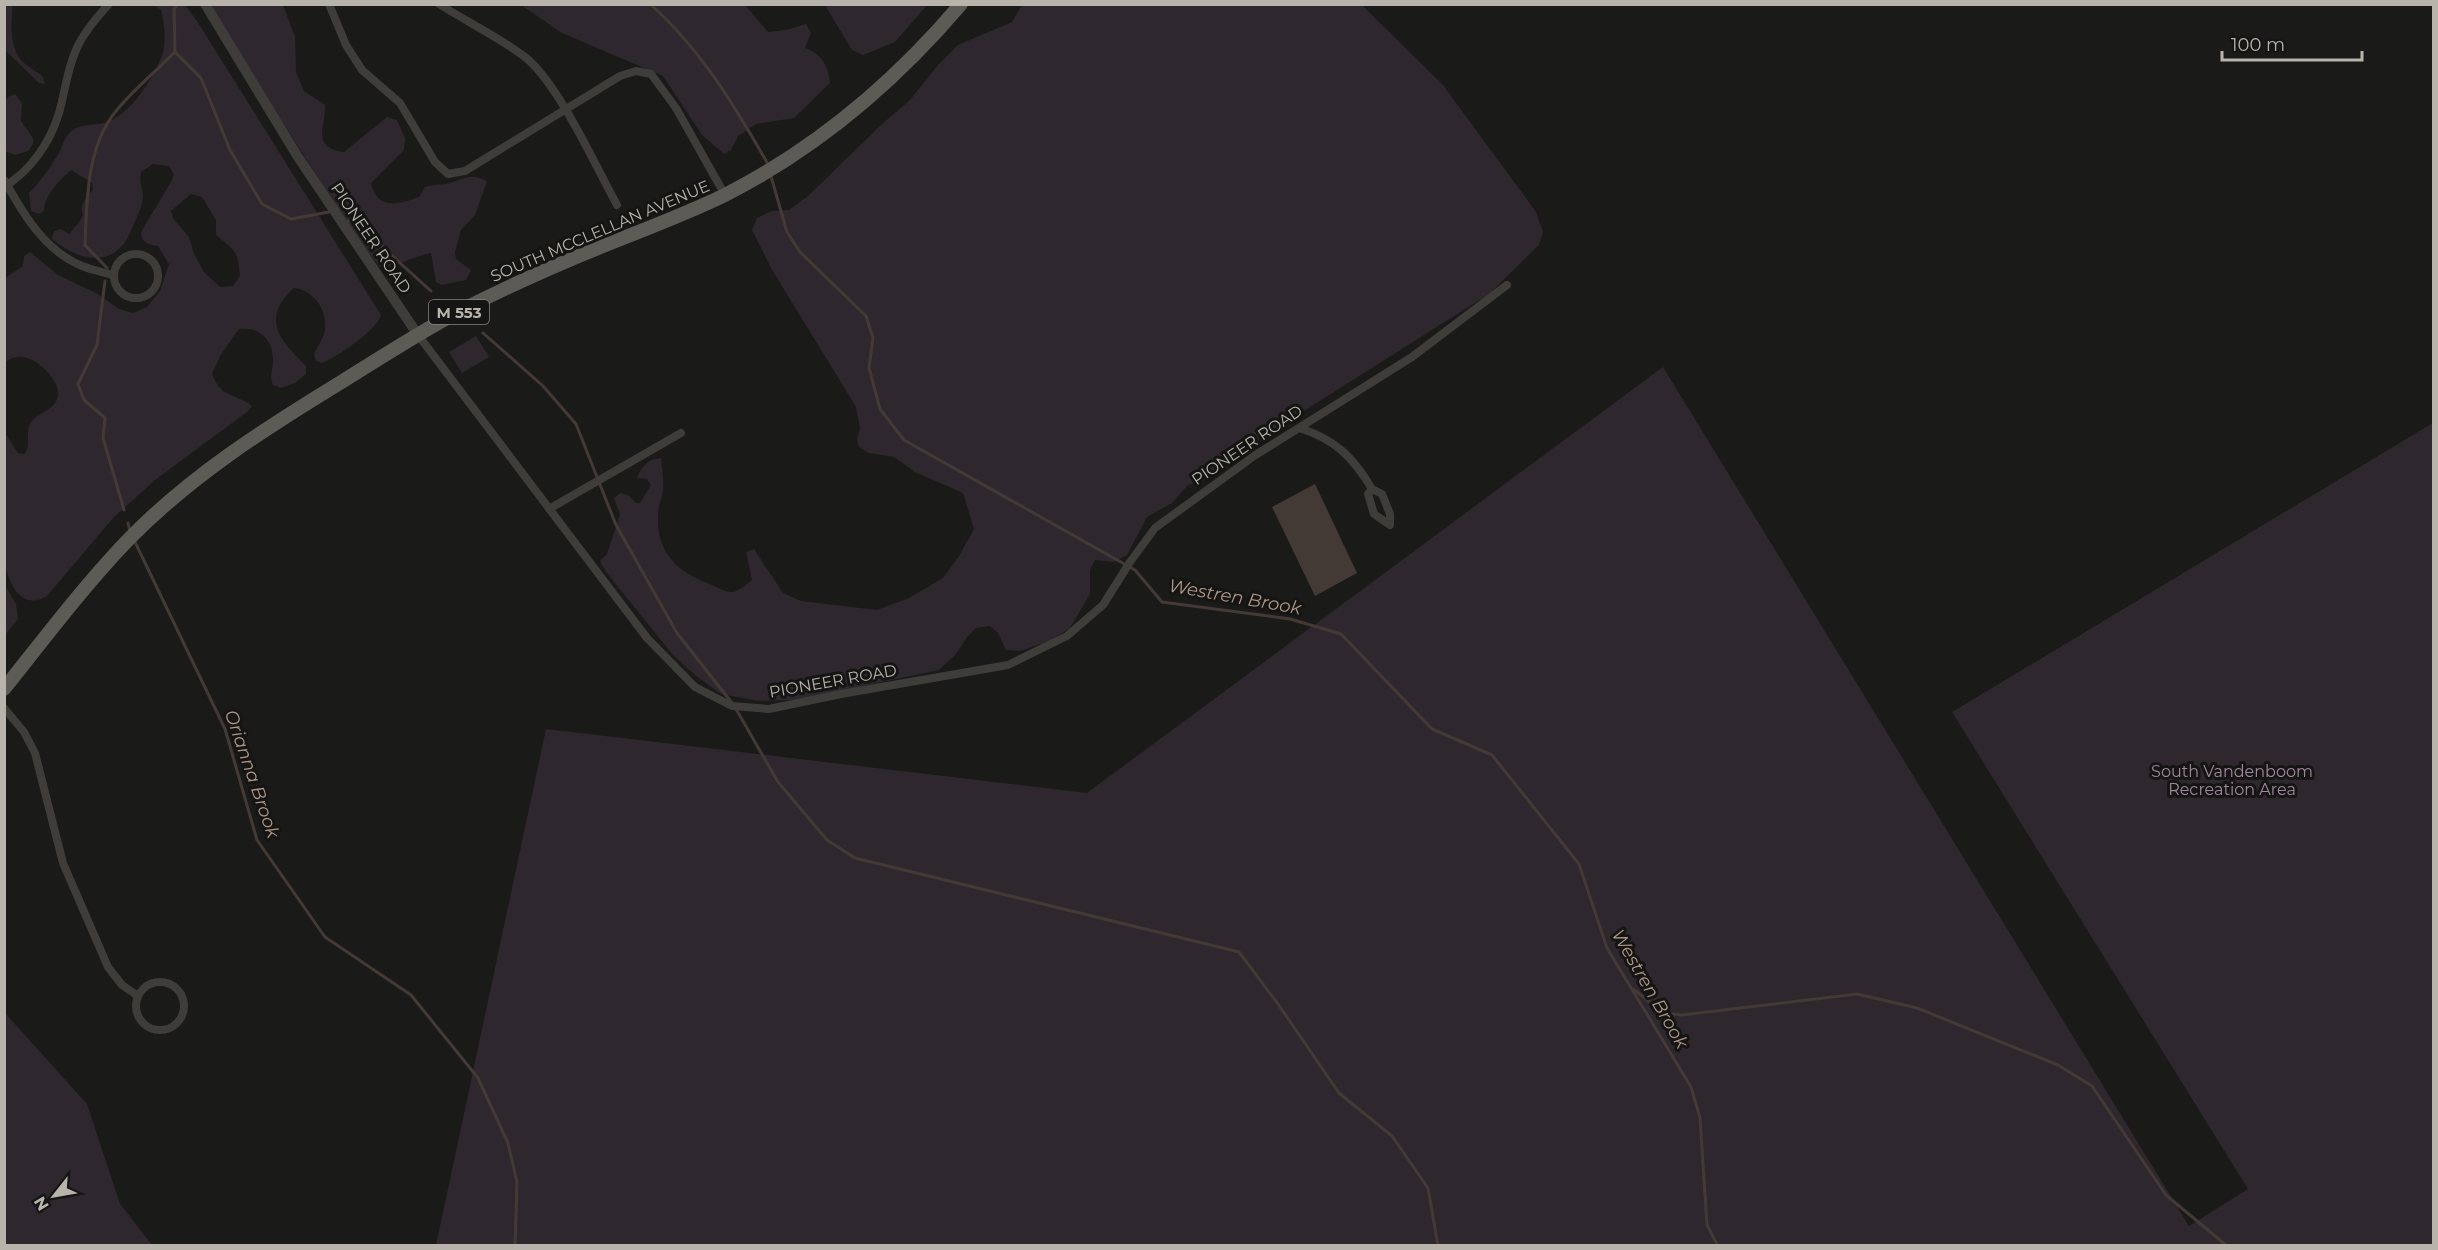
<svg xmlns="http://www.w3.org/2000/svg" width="2438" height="1250" font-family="Montserrat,sans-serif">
<rect width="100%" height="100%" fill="#1a1a18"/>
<!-- green -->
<g fill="#2f272e" fill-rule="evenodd">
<path d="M4 5H13C11 22 9 49 23 62 29 68 37 71 43 77L45 84 39 83 5 50Z"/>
<path d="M154 5H185L197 21 381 315C376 331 337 357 322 363L316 361 314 354C317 347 325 336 325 328 327 309 313 290 294 288 260 319 280 340 306 366V374L295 383 281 388 273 385C269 376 273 370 273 361 273 339 260 327 239 329L220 356 212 374C214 378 217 385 220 388 228 397 242 397 252 406L247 412 155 480 114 517 47 596C22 611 9 585 5 564 2 551 4 535 4 522 4 492 4 462 5 433L18 453 24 454C31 446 26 435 29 426 35 412 55 412 58 396 61 381 37 358 23 357 16 356 10 359 5 362V278L23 266 24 256 30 252 58 275 98 294 119 309 133 313 147 307 160 291 169 264 158 246 148 244 142 239 141 232 172 180 174 174 169 166 153 164 141 172C139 182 142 186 143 195 143 205 137 217 133 226 130 232 127 241 122 246 101 269 72 255 52 239L54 231 61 229 69 234 80 221 83 215C79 204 86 198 93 190L92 183 71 170C59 181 45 194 44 211L39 214 31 211 29 193C41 181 50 168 59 153 62 148 63 141 67 136 76 123 91 126 104 123 129 117 154 78 162 55 167 41 164 24 161 10ZM191 194 202 197 216 220V235C236 252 237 249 240 276L233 286 220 287 204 272 194 254 189 237 173 218 171 211Z"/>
<path d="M209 5H283L295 37 296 72 304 91 325 105C326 128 310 147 344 152L387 117 397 120 405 138 404 150 371 183C377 210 398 205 419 197L425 187C432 185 438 185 445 184 463 181 467 171 487 181L475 215 461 230 455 252 456 259 471 270 466 280 442 285 436 282 431 253C413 256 399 267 380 267L354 235Z"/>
<path d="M521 5H745L768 32 786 30 806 24 811 33 805 48C822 54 828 65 830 83L794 118 756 124 738 136 731 150 724 154 702 135 663 76 562 33Z"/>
<path d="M825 5H927L895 42 863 55 852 50Z"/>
<path d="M1022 5H1362L1443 85 1536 212 1543 232 1539 245 1489 294 1256 441 1240 457 1209 479 1188 485 1172 503 1147 517 1127 555 1114 562 1095 560 1090 570V594L1070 628 1049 641 1020 651 1006 650 998 633 990 626 976 628 967 637 956 654 939 670 796 700 758 701 721 694 696 676 673 655 606 572 600 561 607 554 620 515 614 498 620 493 628 495 636 503H640L651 485 647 479 637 478C642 466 647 459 661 458 662 469 664 480 663 491 662 499 658 506 658 514 656 551 675 570 707 583 730 592 730 599 752 580L746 552 754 549 783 593 801 601 877 610 909 598 943 578 959 556 974 529 963 493 915 472 894 457 869 453 859 447 857 439 860 428 856 407 771 268 752 230 757 218 772 211 789 210 808 196 882 124 909 101 938 65 958 45 1012 22Z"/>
<path d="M15 94 22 103 21 121 33 138V144L28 151 15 155 4 151 5 101 8 97Z"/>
<path d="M476 336 489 357 462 373 449 352Z"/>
<path d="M1663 367 2189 1226 2248 1189 1952 712 2433 423V1245H436L546 729 1087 793Z"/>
<path d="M4 584 16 604 18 619 5 635Z"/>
<path d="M5 1013 87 1104 120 1204 152 1245H5Z"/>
</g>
<!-- water -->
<path fill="#443a35" d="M1315 484 1357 573 1315 596 1272 507Z"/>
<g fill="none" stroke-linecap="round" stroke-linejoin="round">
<!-- stream -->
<g stroke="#443a35" stroke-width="3">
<path d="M650 4C701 49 736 108 769 166"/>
<path d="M175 52 201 78 230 150 262 204 291 219 329 212"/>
<path d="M770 173 787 232 800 252 866 316 873 338 869 368 880 409 904 440 1135 570 1162 602 1290 619 1341 634 1432 729 1492 755 1579 864 1607 948 1691 1087 1700 1118 1707 1225 1718 1246"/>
<path d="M348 221 359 226 431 291"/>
<path d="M107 268 85 245C87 200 86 148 116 111 133 90 156 71 175 52L174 9 178 4"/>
<path d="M105 281 97 345 78 384 84 400 105 418 103 438 124 510"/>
<path d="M483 333 543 386 576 424 616 525 677 633 732 703"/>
<path d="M128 523 130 531"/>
<path d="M134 540 225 729 257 840 325 937 411 995 478 1078 508 1143 517 1182 515 1246"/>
<path d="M736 709 778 782 827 840 855 858 1239 952 1278 1004 1339 1093 1392 1136 1428 1188 1438 1246"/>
<path d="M1633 989 1664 1013 1682 1015 1857 994 1917 1008 2058 1065 2092 1086 2166 1195 2227 1246"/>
</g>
<!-- minor -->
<g stroke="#3f3d3a" stroke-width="8">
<path d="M329 4 346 45 362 70 400 103 435 162 448 174 465 171 620 76 636 71 651 74 676 108 725 195"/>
<path d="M439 4C467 22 499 37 525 57 558 83 595 165 617 205"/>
<path d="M5 181C23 214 45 251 82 266 92 270 103 272 113 275"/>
<path d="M4 187C31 170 50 143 59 113 65 92 67 70 76 50 83 33 97 17 109 4"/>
<circle cx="136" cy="276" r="22"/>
<path d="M418 335 647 638 695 687 732 706 769 709 841 694 1008 665 1067 636 1103 605 1130 562 1155 528 1254 456 1412 357 1507 285"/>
<path d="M1299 428C1335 439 1353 457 1372 489L1368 494 1374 514 1390 525V514L1382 494 1372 489"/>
<path d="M549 509 681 433"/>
<path d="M4 708 24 732 35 753 63 863 108 967 122 985 138 996"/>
<circle cx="160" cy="1006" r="24"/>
</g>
<!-- tertiary -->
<path stroke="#3f3d3a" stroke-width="10" d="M205 4 298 157 418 335"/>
<!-- primary -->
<path stroke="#5d5b56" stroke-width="14" d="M4 689C44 639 83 587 127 541 190 476 266 428 343 381 380 358 417 334 456 313 502 289 549 268 598 248 640 231 684 215 725 195 817 148 894 83 961 4"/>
</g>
<g text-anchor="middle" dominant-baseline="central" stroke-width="6" stroke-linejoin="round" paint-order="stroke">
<!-- shield labels -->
<rect fill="#151513" stroke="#87847e" stroke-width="1.5" x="429" y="300" width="60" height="24" rx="4.5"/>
<g font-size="15" font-weight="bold" fill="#b8b4ac">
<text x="459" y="312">M 553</text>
</g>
<!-- street labels -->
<g font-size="16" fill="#b8b4ac" stroke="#151513">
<text transform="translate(600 231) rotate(-23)">SOUTH MCCLELLAN AVENUE</text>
<text transform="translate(371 238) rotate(56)">PIONEER ROAD</text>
<text transform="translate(1247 445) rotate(-34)">PIONEER ROAD</text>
<text transform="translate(833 681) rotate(-10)">PIONEER ROAD</text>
</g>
<!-- park labels -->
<g font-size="16" fill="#a086a1" stroke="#151513">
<text x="2232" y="771">South Vandenboom<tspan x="2232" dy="18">Recreation Area</tspan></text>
</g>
<!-- water labels -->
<g font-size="18" font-style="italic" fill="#af9788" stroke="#151513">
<text transform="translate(1235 597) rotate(10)">Westren Brook</text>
<text transform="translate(252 774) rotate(71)">Orianna Brook</text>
<text transform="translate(1650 989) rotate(60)">Westren Brook</text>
</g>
</g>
<!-- border -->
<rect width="2438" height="1250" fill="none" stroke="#b8b4ac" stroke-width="12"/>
<!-- north arrow -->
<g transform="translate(54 1196) rotate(239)" stroke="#151513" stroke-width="4.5" paint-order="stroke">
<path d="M0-4.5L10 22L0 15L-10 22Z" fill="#b8b4ac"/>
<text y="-9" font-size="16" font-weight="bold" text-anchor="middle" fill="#b8b4ac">N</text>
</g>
<!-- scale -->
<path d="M2222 51v9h140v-9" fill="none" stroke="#b8b4ac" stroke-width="3"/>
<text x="2231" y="51" font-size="18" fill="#b8b4ac" stroke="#151513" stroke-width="4.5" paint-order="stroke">100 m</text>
</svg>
